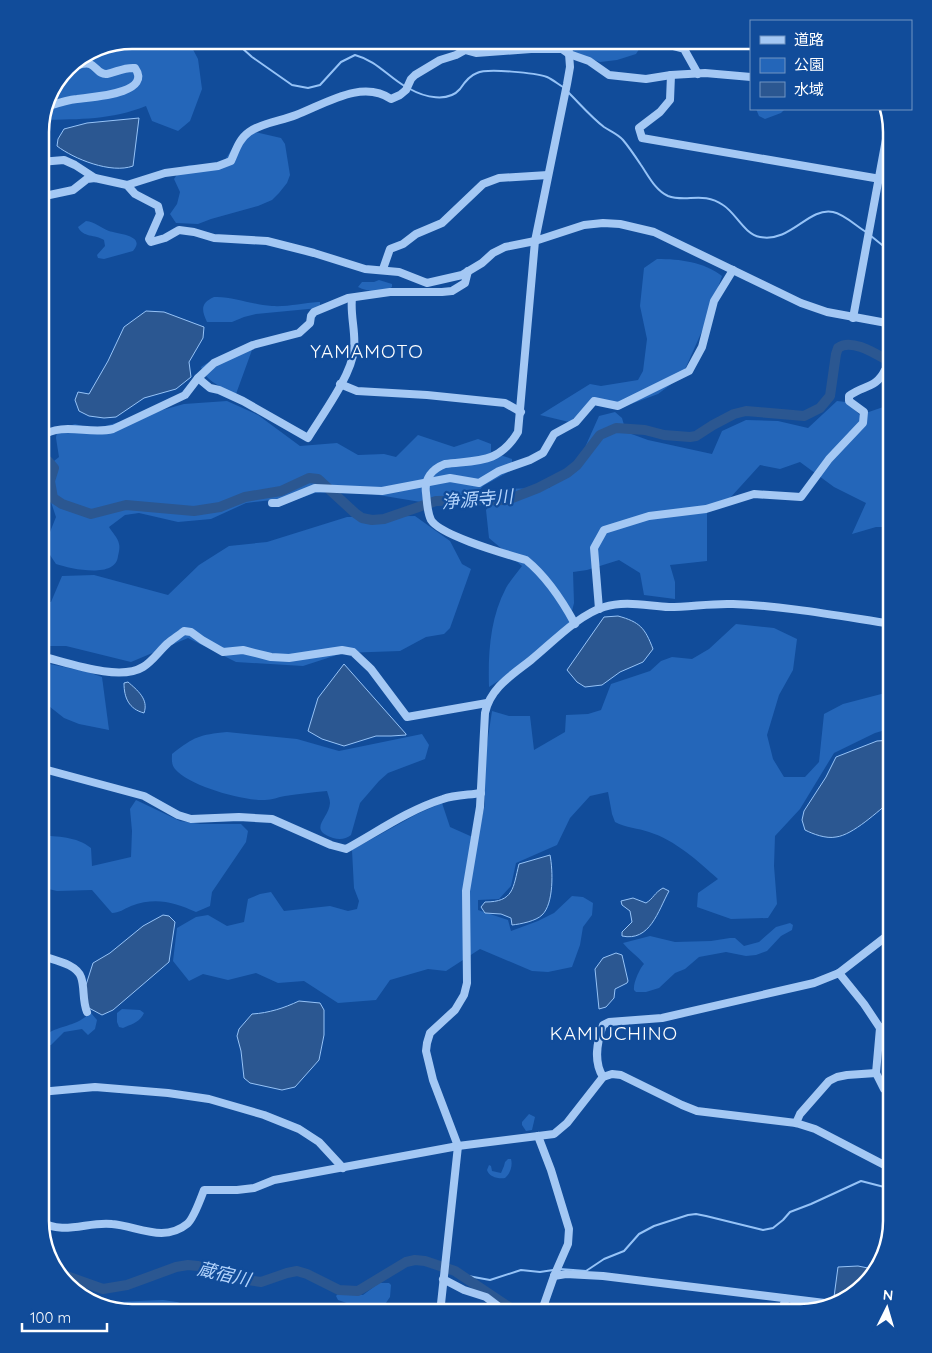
<svg xmlns="http://www.w3.org/2000/svg" width="932" height="1353" font-family="Quicksand,'Noto Sans JP',sans-serif">
<rect width="100%" height="100%" fill="#114c9a"/>
<!-- green -->
<g fill="#2466b9">
<path d="M132 40H188L198 59 202 89 190 121 178 131 152 121 146 106C111 120 80 119 43 120L67 67 97 47Z"/>
<path d="M455 40H645L636 54 617 60 600 62 542 42 519 50 498 53 460 48Z"/>
<path d="M756 109H785L781 113 765 119 759 116Z"/>
<path d="M255 132 281 138 285 144 290 175 287 183 279 193 272 200 258 206 211 219 198 224 176 223 170 214 177 204 180 192 174 179 182 167 189 165 210 166 225 160 237 141Z"/>
<path d="M86 221C95 222 101 228 109 231 117 234 147 235 133 251L104 259 98 258 97 255 105 246 104 240C95 234 83 238 78 227Z"/>
<path d="M657 259C680 259 704 262 722 276L706 322 682 376 658 394 631 404 599 401 569 422 540 415 590 384 601 386 638 380 643 371 647 339 640 306 644 268Z"/>
<path d="M379 280 392 284V287C384 293 367 292 358 287L362 282H374Z"/>
<path d="M214 297C233 296 252 305 272 306 287 307 303 303 318 302H320V306L319 308 256 314 244 317 232 322H207C201 309 201 303 214 297Z"/>
<path d="M248 348 252 350 236 394C222 387 206 382 201 367 214 358 233 351 248 348Z"/>
<path d="M227 401 258 415 300 446 337 443 358 455 384 454 396 457 418 435 454 447 478 439 491 444V452L512 459V470L483 486 474 496 439 505 354 491 315 493 292 501 272 500 246 503 211 519 178 522 139 513 125 515 109 527C112 532 118 538 119 544 120 547 119 552 118 556 116 579 71 569 56 564L48 552 50 532 56 517 47 490 40 481V462L49 465 59 457 56 438 57 430 75 424 94 429 184 404Z"/>
<path d="M837 401 846 402 860 415 892 404V527H876L852 534 866 503 834 487 800 462 780 469 760 465 730 498 707 511V561L670 565 675 582V599L644 595 640 573 619 560 587 570 573 572 574 603 568 627 542 653 489 687C488 654 490 618 506 588 510 581 517 573 522 566L489 538 486 510 501 489 549 488 578 463 599 416 615 412 622 418 626 432 648 440 712 454 722 431 746 420 778 421 808 428Z"/>
<path d="M415 516 450 541 462 564 471 569 450 628 444 634 426 637 400 651 343 653 303 666 236 662 188 638 131 662 66 646H40V600L51 602 62 576 94 575 168 595 199 565 229 546 267 542 347 517Z"/>
<path d="M736 624 774 628 797 639 793 670 779 695 767 735 773 759 784 777H805L819 762 824 714 843 704 889 692 892 689V728L875 733 834 753 800 809 775 836 774 866 777 904 768 918 731 919 697 907 698 893 718 879C698 861 675 840 649 832 638 828 626 828 615 822L612 814 608 792 590 796 570 818 557 845 516 863 511 886 499 899 478 900V910L508 920 511 931 538 921 554 913 572 896 583 897 593 903 592 915 583 927 580 945 572 967 548 972 532 971 480 949 446 971 428 969 390 980 376 1000 338 1003 304 981 278 983 256 973 228 980 203 974 189 981 173 961 177 928 196 917 208 915 227 926 244 922 248 899 260 894 271 892 284 911 330 906 348 911 357 909 359 901 354 888 352 850 417 814 442 803 450 827 477 839 485 804 484 764 492 711 509 716H530L534 750 565 732 566 715 588 714 601 710 611 684 650 671 661 661 672 657 692 659 709 649Z"/>
<path d="M40 662 88 672 102 677 109 730 79 724 64 718 40 699Z"/>
<path d="M227 732 297 739 339 751 422 734 429 745 425 759 388 773 379 781 360 803 351 835C346 839 340 840 333 838 307 829 329 819 330 803 330 799 328 795 327 791 313 792 299 794 285 796 278 797 272 800 265 800 243 801 189 786 175 769 171 764 172 759 172 754 195 736 199 735 227 732Z"/>
<path d="M136 800 180 821 200 824H241L248 831 246 842 212 892 210 906 196 912C173 902 156 897 131 906 124 909 119 913 112 913L92 890 57 891 40 887V835C58 837 76 836 91 848L92 866 131 857 132 831 130 809Z"/>
<path d="M790 923 793 925 792 930 781 936 767 951 756 955 746 956 726 952 699 957 685 969 675 973 659 988 646 992H636L634 990C633 983 640 968 644 964 638 956 629 951 623 943L650 936 675 942 711 941 730 938H735L744 946 759 942 776 927Z"/>
<path d="M122 1009 140 1010 144 1013C140 1022 132 1024 123 1028L119 1027 117 1022V1013Z"/>
<path d="M91 1013 97 1020 95 1029 88 1035 82 1029 64 1032 51 1045 42 1046 41 1041C49 1028 64 1028 77 1022 82 1020 86 1016 91 1013Z"/>
<path d="M529 1114 535 1117 532 1130 526 1131 522 1125V1122Z"/>
<path d="M508 1159H511C513 1166 510 1174 505 1178 498 1179 489 1177 487 1170L489 1165 491 1166 492 1171 501 1173 504 1166 505 1162Z"/>
<path d="M379 1283H389L391 1285 390 1297 381 1310H367L338 1300 336 1296 338 1294 363 1295Z"/>
<path d="M86 1300 114 1302 163 1300 177 1302 202 1311C208 1308 214 1308 219 1313H126Z"/>
</g>
<!-- water -->
<g fill="#2b5791" stroke="#96c3f7">
<path d="M139 118 133 166C111 174 74 159 57 146L58 139 64 129 87 123Z"/>
<path d="M146 311 164 312 204 327 203 338 189 362 191 377 176 389 144 398 116 417 104 418 89 416 79 411 75 400 78 392 89 394 108 361 124 327Z"/>
<path d="M618 616C640 622 645 628 653 649L643 662 620 672 602 685 585 687 577 682 567 670 604 617Z"/>
<path d="M344 664 406 734V735L391 736H376L344 746 322 739 308 731 318 698Z"/>
<path d="M128 682C137 690 149 699 144 713 129 709 124 698 124 683Z"/>
<path d="M892 740V800C878 811 853 835 836 837 826 839 813 834 805 830L802 820 804 811 826 777 836 757 877 741Z"/>
<path d="M550 855C553 870 554 904 542 915 536 921 521 924 512 925L511 918 501 914 485 913 481 907 485 902C514 902 513 888 519 864Z"/>
<path d="M663 888 669 891C658 911 650 942 622 936V932L632 922 630 911 622 905 621 901 633 898 646 903C654 898 654 893 663 888Z"/>
<path d="M163 915 169 916 175 922 169 962 113 1010 102 1015 87 1007 85 988 93 963 110 953 143 926Z"/>
<path d="M616 953 622 955 628 981 627 983 615 989 614 998 606 1007 599 1009 595 969 603 958Z"/>
<path d="M299 1001 320 1003 324 1010V1035L319 1060 295 1087 282 1090 250 1083 244 1078 241 1051 237 1036 239 1029 252 1014C269 1013 284 1008 299 1001Z"/>
<path d="M858 1266 868 1268 873 1271V1274L847 1299 834 1297 838 1267Z"/>
</g>
<g fill="none" stroke-linecap="round" stroke-linejoin="round">
<!-- stream -->
<g stroke="#96c3f7" stroke-width="2">
<path d="M226 40 231 46 242 48 252 57 292 85 308 88 320 85 341 62 355 55C377 61 387 76 406 87"/>
<path d="M410 89C424 97 448 103 460 89 464 83 471 75 477 73 487 68 536 73 547 77 552 79 558 84 563 87"/>
<path d="M568 92C580 104 591 117 604 127 610 131 618 134 623 140 629 147 635 156 641 165 648 175 655 190 668 196 686 203 703 191 723 205 736 213 744 234 760 237 791 243 808 207 833 212 844 214 856 226 866 232"/>
<path d="M871 236 892 253"/>
<path d="M40 503 53 498"/>
<path d="M560 1269 586 1271 604 1259 624 1251 639 1234 654 1226 688 1215 696 1214 706 1216 763 1230 773 1228 783 1220 790 1212 811 1204 861 1181 892 1189"/>
<path d="M457 1274 490 1280 521 1270 540 1272 553 1270"/>
</g>
<!-- river -->
<g stroke="#2b5791" stroke-width="10">
<path d="M40 459 48 461 54 468 50 481 53 498 62 504 91 514 126 505 194 511 220 507 245 497 281 491 309 478 318 479 355 513 362 518 372 520 384 519 436 501 507 500 538 488 567 473 577 465 600 435 616 428 645 430 664 435 690 437 696 436 713 425 734 414 746 411 804 416 820 408 830 396 836 354 838 348C852 337 879 356 892 363"/>
<path d="M58 1273 103 1289 127 1285 176 1267 188 1265 198 1266 241 1279 261 1282 287 1273 297 1271 307 1274 339 1290 358 1291 406 1262 415 1260 425 1261 455 1271 518 1313"/>
</g>
<!-- minor -->
<g stroke="#a4c8f4" stroke-width="8">
<path d="M460 40 465 50"/>
<path d="M568 40 570 67 567 84 535 241 518 432C499 464 478 460 445 464 432 469 424 479 426 493 427 501 427 512 431 520 441 536 506 554 526 560 547 577 562 600 575 624"/>
<path d="M666 40 669 45 684 49 698 74"/>
<path d="M671 75 670 100 660 112 639 128 642 138 892 181"/>
<path d="M49 106C58 103 67 100 77 99 91 97 153 94 135 68 124 67 117 72 107 74 99 75 97 67 90 64 82 62 73 67 66 70"/>
<path d="M40 162 64 160 75 165 95 178"/>
<path d="M127 185 165 173 218 166 231 161C236 150 239 139 249 132 263 122 281 121 296 115 325 104 362 79 391 99L400 95 406 90 411 79 415 75 440 60 456 55 465 50 476 53 531 49H562L569 54 589 61 609 75 646 79 671 75 705 73 751 77"/>
<path d="M40 197 73 190 87 179 95 178 127 185 135 194 158 206 160 214 149 239 151 242 165 238 179 230 194 232 214 238 267 241 314 253 365 269 399 272 427 283 462 275 482 263 493 253 505 247 535 241 584 225 603 223 620 224 654 232 801 303 827 312 892 324"/>
<path d="M383 269 390 249 403 244 416 234 442 223 483 184 499 178 548 175"/>
<path d="M853 318 889 123"/>
<path d="M198 378 210 388 219 390 243 401 308 438C322 415 352 375 354 349 356 332 350 315 352 298"/>
<path d="M340 384 357 391 427 395 505 403 521 412"/>
<path d="M40 437C63 421 88 435 113 429L185 395 198 378 214 363 253 345 299 333 310 323 311 316 314 312 348 298 390 292H442L452 291 465 283 468 271"/>
<path d="M272 503H278L315 488 382 491 450 478 479 483 499 471 530 460 543 453 554 434 576 422 594 401 618 406 689 371 702 347 714 301 733 270"/>
<path d="M599 609 594 548 604 530 649 516 706 509 754 494 801 497 829 459 863 423 864 412 849 401V396C863 385 876 389 885 370H892"/>
<path d="M40 656C66 662 119 682 143 667 153 661 159 651 168 643 173 639 179 635 184 631L191 632 202 640 223 652 243 650 271 657 289 658 342 650 353 652 371 669 407 717 487 703"/>
<path d="M40 768 144 796 178 815 191 819 239 817 272 819 331 845 346 849C377 832 408 810 443 799 454 795 469 795 481 793"/>
<path d="M40 955C52 960 76 963 81 977 85 988 82 1000 87 1012"/>
<path d="M839 973 892 932"/>
<path d="M880 1028 892 1024"/>
<path d="M603 1077C593 1061 597 1042 603 1025L609 1022 662 1018 814 983 839 973 864 1004 880 1028 876 1073 884 1089 892 1096"/>
<path d="M40 1092 95 1087 168 1093 209 1099 264 1115 299 1129 319 1142 343 1168"/>
<path d="M796 1123 800 1114 829 1081 837 1077 847 1075 876 1073"/>
<path d="M538 1136 551 1170 569 1229 568 1244 554 1276 541 1313"/>
<path d="M40 1221C63 1236 88 1221 112 1224 137 1226 164 1243 187 1224 193 1220 201 1198 204 1190H237L254 1188 274 1180 458 1146 554 1134 567 1123 603 1077 612 1074 621 1075 682 1105 697 1111 796 1123 815 1129 892 1169"/>
<path d="M554 1276 566 1274 603 1276 833 1304"/>
<path d="M443 1279 464 1290 486 1297 507 1313"/>
<path d="M440 1313 458 1146 433 1080 426 1051 427 1043 430 1033 455 1010 464 995 467 983 466 891 480 807 485 713C490 688 512 675 531 660 552 643 578 615 604 607 625 600 648 606 669 607 690 607 712 603 733 604 786 606 839 616 892 624"/>
<path d="M780 1313 786 1299"/>
</g>
</g>
<g text-anchor="middle" dominant-baseline="central" stroke-width="4.5" stroke-linejoin="round" paint-order="stroke">
<!-- water labels -->
<g font-size="18" font-style="italic" fill="#b1d2fb" stroke="#114c9a">
<text transform="translate(477 499) rotate(-5)">浄源寺川</text>
<text transform="translate(224 1274) rotate(13)">蔵宿川</text>
</g>
<!-- quarter labels -->
<g font-size="19" letter-spacing="1" fill="#fff" stroke="#114c9a">
<text x="367" y="351">YAMAMOTO</text>
<text x="614" y="1033">KAMIUCHINO</text>
</g>
</g>
<!-- crop -->
<path d="M0 0H932V1353H0ZM132 49H800A83 83 0 0 1 883 132V1221A83 83 0 0 1 800 1304H132A83 83 0 0 1 49 1221V132A83 83 0 0 1 132 49Z" fill="#114c9a" fill-rule="evenodd"/>
<path fill="none" stroke="#fff" stroke-width="2.5" d="M132 49H800A83 83 0 0 1 883 132V1221A83 83 0 0 1 800 1304H132A83 83 0 0 1 49 1221V132A83 83 0 0 1 132 49Z"/>
<!-- legend -->
<rect x="750" y="20" width="162" height="90" fill="#114c9a" stroke="#7094c2"/>
<rect x="760" y="36" width="25" height="8" fill="#a4c8f4" stroke="#7094c2"/>
<text x="794" y="45" font-size="15" fill="#ffffff">道路</text>
<rect x="760" y="58" width="25" height="15" fill="#2466b9" stroke="#7094c2"/>
<text x="794" y="70" font-size="15" fill="#ffffff">公園</text>
<rect x="760" y="82" width="25" height="15" fill="#2b5791" stroke="#7094c2"/>
<text x="794" y="95" font-size="15" fill="#ffffff">水域</text>
<!-- north arrow -->
<g transform="translate(887 1308) rotate(5)" stroke="#114c9a" stroke-width="4" paint-order="stroke">
<path d="M0-4L9 19L0 12L-9 19Z" fill="#ffffff"/>
<text y="-8" font-size="14" font-weight="bold" text-anchor="middle" fill="#ffffff">N</text>
</g>
<!-- scale -->
<path d="M22 1323v8h85v-8" fill="none" stroke="#ffffff" stroke-width="2.5"/>
<text x="30" y="1323" font-size="15" fill="#ffffff" stroke="#114c9a" stroke-width="4" paint-order="stroke">100 m</text>
</svg>
